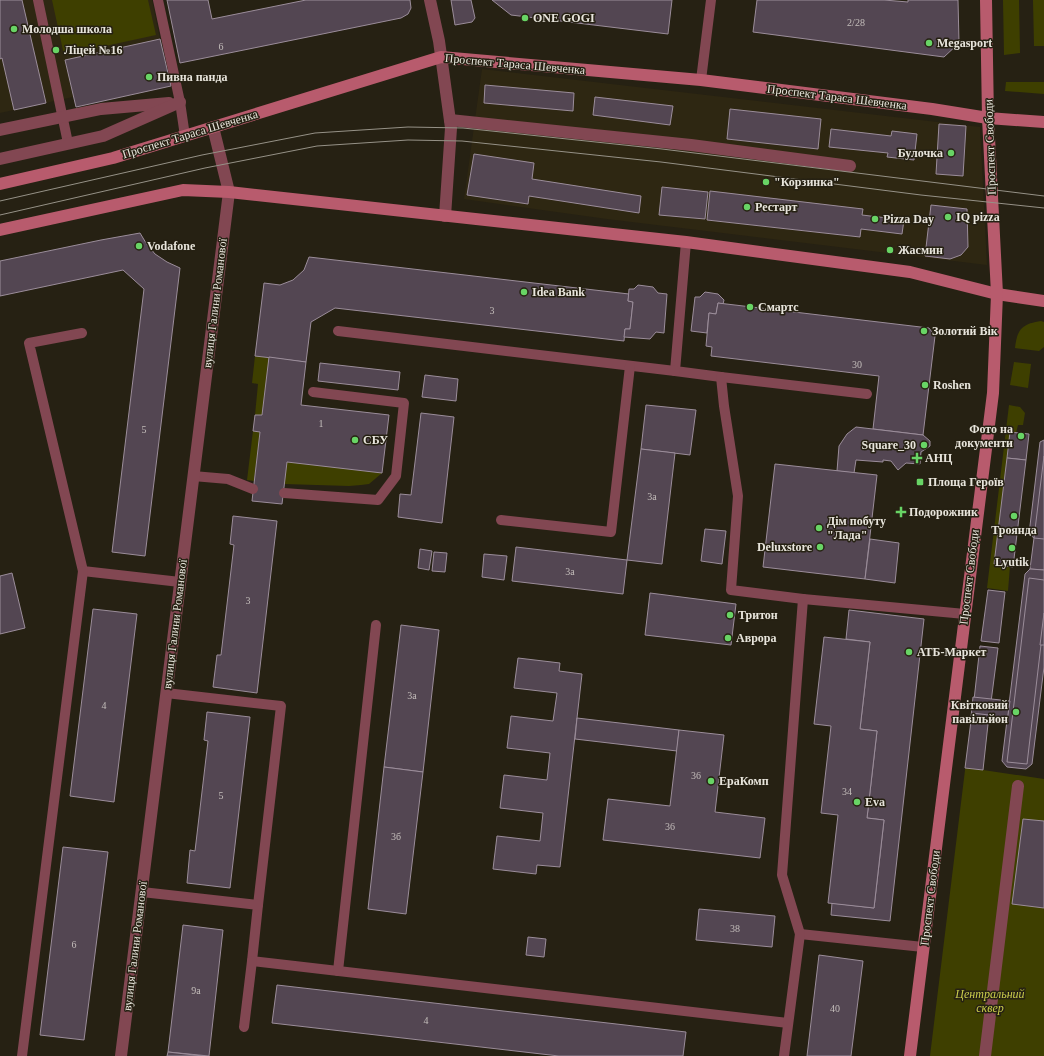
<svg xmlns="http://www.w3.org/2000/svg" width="1044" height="1056" font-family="Georgia,serif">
<rect width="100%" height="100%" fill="#262113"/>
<!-- built -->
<g fill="#2e2712">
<path d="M0 0H152L160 39 65 60 73 97 0 113Z"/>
<path d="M482 69 980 127 987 265 607 219 464 199Z"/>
</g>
<!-- green -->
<g fill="#3e3f00">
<path d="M52 0H148L156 35 64 55Z"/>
<path d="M1003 0H1019L1020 53 1004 55Z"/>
<path d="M1033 0H1044V46H1034Z"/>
<path d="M1006 82H1044V94L1005 91Z"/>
<path d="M1041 321 1044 322V347L1039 351 1015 348C1017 329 1022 324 1041 321Z"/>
<path d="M255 356 269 357 262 415H255L258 384 252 383Z"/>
<path d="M1014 362 1031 364 1028 388 1010 385Z"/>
<path d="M1009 405 1020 407 1025 413 1023 425H1018L1016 433 1010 432 994 564 1010 566 1008 591 987 588Z"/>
<path d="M253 431 260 432 254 481 247 480Z"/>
<path d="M287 462 382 473 369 484 361 485 349 486 284 484Z"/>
<path d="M972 713 989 715 983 770 1044 779V1056H930Z"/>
</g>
<!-- building -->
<g fill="#534652" stroke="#9b8d9a">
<path d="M0 0H22L46 103 14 110 2 58 0 59Z"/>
<path d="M167 0H208L212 19 306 0H410L411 8 408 14 401 18 180 63Z"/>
<path d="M451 0H471L475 18 472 22 455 25Z"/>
<path d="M492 0H672L668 34 511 15Z"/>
<path d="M757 0H884L908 2V0H958L959 43 944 57 753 32Z"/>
<path d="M160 39 171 86 76 107 65 60Z"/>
<path d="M485 85 574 93 573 111 484 103Z"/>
<path d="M595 97 673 106 670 125 593 115Z"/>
<path d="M730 109 821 119 818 149 727 139Z"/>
<path d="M939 124 966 126 963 176 936 174Z"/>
<path d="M831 129 891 136 892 131 917 134 914 160 887 157 888 153 829 147Z"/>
<path d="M474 154 534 163 532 179 641 196 639 213 529 196 528 204 467 195Z"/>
<path d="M662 187 708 192 705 219 659 215Z"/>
<path d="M710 191 863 209 862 215 904 220 902 234 861 229 860 237 707 220Z"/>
<path d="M931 205 967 209 968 247 961 255 950 259 925 256Z"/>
<path d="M140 233 146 243 155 254 167 262 180 268 145 556 112 552 144 289 123 270 0 296V261L101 240Z"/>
<path d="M309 257 629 294 628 301 633 302 630 329H625L624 341 335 308 311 322 306 362 255 356 264 283 280 285 293 280 304 270Z"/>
<path d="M638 285 653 287 658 293 667 294 664 333 656 332 650 339 624 337 625 329H630L633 302 628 301 629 289H634Z"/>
<path d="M705 292 718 294 724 300 723 304 718 303 716 314 709 313 707 333 691 331 695 297H700Z"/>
<path d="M718 303 929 328 935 336 923 435 873 429 879 376 711 356 712 347 706 346 709 313 716 314Z"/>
<path d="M269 357 306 362 301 405 389 415 382 473 287 462 282 504 252 501 260 432 253 431 255 415H262Z"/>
<path d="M320 363 400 372 398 390 318 381Z"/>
<path d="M425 375 458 379 456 401 422 397Z"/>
<path d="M646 405 696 410 690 455 641 449Z"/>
<path d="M421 413 454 417 442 523 398 517 400 494 411 495Z"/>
<path d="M856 427 923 435 930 441V446L921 452 920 464 906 463 898 470 891 461 883 460V462L856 460 854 473 837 471 839 446 847 434Z"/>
<path d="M1010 432 1029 434 1026 460 1007 458Z"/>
<path d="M1044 440V570L1030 569 1034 538 1029 534 1040 442Z"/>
<path d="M641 449 675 453 662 564 627 560Z"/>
<path d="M1044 456V539L1034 538Z"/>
<path d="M1007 458 1026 460 1013 567 994 564Z"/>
<path d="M775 464 877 475 865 579 763 567Z"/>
<path d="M233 516 277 521 257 693 213 687 217 655H221L234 545 230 544Z"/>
<path d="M705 529 726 531 722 564 701 561Z"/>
<path d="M870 539 899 543 895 583 865 579Z"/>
<path d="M516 547 627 560 623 594 512 581Z"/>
<path d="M420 549 432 551 429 570 418 568Z"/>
<path d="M434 552 447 553 445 572 432 571Z"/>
<path d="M484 554 507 556 504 580 482 577Z"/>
<path d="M1030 569 1044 570V667L1032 764 1026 769 1007 767 1002 761 1025 574Z"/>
<path d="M12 573 25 628 0 634V576Z"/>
<path d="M1029 578 1044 580V619L1027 764 1007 762Z"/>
<path d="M988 590 1005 592 999 643 981 641Z"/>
<path d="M650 593 736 604 731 645 645 635Z"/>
<path d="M93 609 137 614 114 802 70 796Z"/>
<path d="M849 610 924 619 890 921 831 915 832 903 874 908 884 820 867 818 877 731 860 729 870 642 846 639Z"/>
<path d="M1044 613V645H1040Z"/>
<path d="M401 625 439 630 423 772 384 767Z"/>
<path d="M824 637 870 642 860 729 877 731 867 818 884 820 874 908 828 903 838 815 821 813 831 726 814 724Z"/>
<path d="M980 646 998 648 991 702 974 700Z"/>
<path d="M518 658 560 663 559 671 582 674 560 867 537 865 536 874 493 869 497 836 540 841 543 813 500 808 504 775 547 780 550 753 507 748 511 716 553 721 557 693 514 688Z"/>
<path d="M973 697 1010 701 1007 721 971 717Z"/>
<path d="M207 712 250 717 230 888 187 883 190 850 195 851 208 741 204 740Z"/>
<path d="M972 713 989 715 983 770 965 768Z"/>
<path d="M577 718 679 730 677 751 575 739Z"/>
<path d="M679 730 724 735 715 812 765 818 760 858 603 840 608 799 670 806Z"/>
<path d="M384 767 423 772 406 914 368 909Z"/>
<path d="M1023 819 1044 821V908L1012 904Z"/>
<path d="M63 847 108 852 84 1040 40 1035Z"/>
<path d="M699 909 775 916 772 947 696 940Z"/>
<path d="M183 925 223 930 209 1056 168 1052Z"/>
<path d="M528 937 546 939 544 957 526 955Z"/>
<path d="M819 955 863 961 851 1056H807Z"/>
<path d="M277 985 686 1032 683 1056H559L272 1023Z"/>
<path d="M168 1052 203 1056H167Z"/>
</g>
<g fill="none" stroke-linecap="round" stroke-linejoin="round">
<!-- lane -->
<g stroke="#824752" stroke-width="10">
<path d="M38 0 68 143"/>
<path d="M158 0 180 102 185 136"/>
<path d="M701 80 711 0"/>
<path d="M686 242 675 371 721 377 724 406 738 496 731 590 803 599"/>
<path d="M338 331 675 371"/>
<path d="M82 333 29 343 83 571 180 582"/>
<path d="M721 377 867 394"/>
<path d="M193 476 228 479 253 489"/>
<path d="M284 493 378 500 396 476 404 403 313 392"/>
<path d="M501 520 611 532 630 366"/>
<path d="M166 693 281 706 258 905"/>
<path d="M142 892 258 905 252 961 788 1023"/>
<path d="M800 934 923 947"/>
<path d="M338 971 376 625"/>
<path d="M244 1027 252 961"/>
<path d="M22 1056 83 571"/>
<path d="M784 1056 800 934 782 875 803 599 965 614"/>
</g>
<!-- street -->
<g stroke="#824752" stroke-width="12">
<path d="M430 0 439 41 451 128 445 216"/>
<path d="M450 120 691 145 850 166"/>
<path d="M0 130 101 109 169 103"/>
<path d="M0 159 103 136 180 102"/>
<path d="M121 1056 229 192 213 127"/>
<path d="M985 1056 1018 786"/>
</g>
<!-- secondary -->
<g stroke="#b85b6d" stroke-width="12">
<path d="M0 184 113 158 441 57 701 80 932 109 988 118 1044 122"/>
<path d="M0 230 183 190 229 192 686 242 910 272 997 294 1044 301"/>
<path d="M910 1056 993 393 997 294 988 118 986 0"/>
</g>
<!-- tram -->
<g stroke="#969287" stroke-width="1">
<path d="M0 201 202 155 315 133 408 127 463 128 662 149 1044 196"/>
<path d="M0 215 205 168 317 146 408 140 462 141 661 162 921 195 1044 208"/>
</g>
</g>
<!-- markers -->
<g fill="#68d465" stroke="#262113" stroke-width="1.5">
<circle cx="525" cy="18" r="4"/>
<circle cx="14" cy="29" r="4"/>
<circle cx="929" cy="43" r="4"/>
<circle cx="56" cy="50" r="4"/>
<circle cx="149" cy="77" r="4"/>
<circle cx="951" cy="153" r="4"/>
<circle cx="766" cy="182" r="4"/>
<circle cx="747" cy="207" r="4"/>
<circle cx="948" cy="217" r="4"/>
<circle cx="875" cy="219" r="4"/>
<circle cx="139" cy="246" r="4"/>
<circle cx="890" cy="250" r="4"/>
<circle cx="524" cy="292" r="4"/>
<circle cx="750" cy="307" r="4"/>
<circle cx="924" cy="331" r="4"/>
<circle cx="925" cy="385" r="4"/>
<circle cx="1021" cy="436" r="4"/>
<circle cx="355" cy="440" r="4"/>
<circle cx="924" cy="445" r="4"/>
<path d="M915 452h4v4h4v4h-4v4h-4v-4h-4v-4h4z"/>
<rect x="916" y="478" width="8" height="8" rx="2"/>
<path d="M899 506h4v4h4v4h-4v4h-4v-4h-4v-4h4z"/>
<circle cx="1014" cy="516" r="4"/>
<circle cx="819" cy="528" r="4"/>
<circle cx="820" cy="547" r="4"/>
<circle cx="1012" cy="548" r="4"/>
<circle cx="730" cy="615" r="4"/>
<circle cx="728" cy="638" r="4"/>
<circle cx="909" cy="652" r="4"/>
<circle cx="1016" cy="712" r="4"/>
<circle cx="711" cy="781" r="4"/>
<circle cx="857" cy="802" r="4"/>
</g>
<g text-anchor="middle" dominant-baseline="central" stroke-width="3" stroke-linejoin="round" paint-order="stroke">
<!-- number labels -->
<g font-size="10" fill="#c3bdba">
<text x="856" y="22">2/28</text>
<text x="221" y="46">6</text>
<text x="492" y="310">3</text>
<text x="857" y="364">30</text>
<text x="321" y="423">1</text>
<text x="144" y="429">5</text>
<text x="652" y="496">3а</text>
<text x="570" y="571">3а</text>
<text x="248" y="600">3</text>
<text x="412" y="695">3а</text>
<text x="104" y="705">4</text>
<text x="696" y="775">36</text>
<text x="847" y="791">34</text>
<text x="221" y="795">5</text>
<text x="670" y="826">36</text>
<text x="396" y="836">3б</text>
<text x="735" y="928">38</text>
<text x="74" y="944">6</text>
<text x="196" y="990">9а</text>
<text x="835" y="1008">40</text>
<text x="426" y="1020">4</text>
</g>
<!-- poi labels -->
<g font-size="12" font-weight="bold" fill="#e8e5dc" stroke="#262113" text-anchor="start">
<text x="533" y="18">ONE GOGI</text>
<text x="22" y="29">Молодша школа</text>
<text x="937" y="43">Megasport</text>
<text x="64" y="50">Ліцей №16</text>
<text x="157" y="77">Пивна панда</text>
<text x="943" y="153" text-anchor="end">Булочка</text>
<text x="774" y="182">"Корзинка"</text>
<text x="755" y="207">Рестарт</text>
<text x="956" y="217">IQ pizza</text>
<text x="883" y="219">Pizza Day</text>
<text x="147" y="246">Vodafone</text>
<text x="898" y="250">Жасмин</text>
<text x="532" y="292">Idea Bank</text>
<text x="758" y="307">Смартс</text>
<text x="932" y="331">Золотий Вік</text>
<text x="933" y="385">Roshen</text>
<text x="1013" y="429" text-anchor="end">Фото на<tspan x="1013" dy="14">документи</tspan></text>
<text x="363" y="440">СБУ</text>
<text x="916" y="445" text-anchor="end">Square_30</text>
<text x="925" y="458">АНЦ</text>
<text x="928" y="482">Площа Героїв</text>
<text x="909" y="512">Подорожник</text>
<text x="827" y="521">Дім побуту<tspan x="827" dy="14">"Лада"</tspan></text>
<text x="1014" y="530" text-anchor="middle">Троянда</text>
<text x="812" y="547" text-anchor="end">Deluxstore</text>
<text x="1012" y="562" text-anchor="middle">Lyutik</text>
<text x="738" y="615">Тритон</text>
<text x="736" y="638">Аврора</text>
<text x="917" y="652">АТБ-Маркет</text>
<text x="1008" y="705" text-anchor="end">Квітковий<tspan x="1008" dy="14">павільйон</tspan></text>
<text x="719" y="781">ЕраКомп</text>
<text x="865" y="802">Eva</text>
</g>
<!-- street labels -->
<g font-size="12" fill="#e8e5dc" stroke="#262113">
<text transform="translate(515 64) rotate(5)">Проспект Тараса Шевченка</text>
<text transform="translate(837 97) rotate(7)">Проспект Тараса Шевченка</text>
<text transform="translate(190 134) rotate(-17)">Проспект Тараса Шевченка</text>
<text transform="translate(990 147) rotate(-92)">Проспект Свободи</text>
<text transform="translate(215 303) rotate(-83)">вулиця Галини Романової</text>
<text transform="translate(969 577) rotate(-83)">Проспект Свободи</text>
<text transform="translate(175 624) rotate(-83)">вулиця Галини Романової</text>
<text transform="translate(930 898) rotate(-83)">Проспект Свободи</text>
<text transform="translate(135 946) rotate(-83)">вулиця Галини Романової</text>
</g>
<!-- park labels -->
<g font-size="12" font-style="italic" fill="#cacc4b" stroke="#262113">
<text x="990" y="994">Центральний<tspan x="990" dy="14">сквер</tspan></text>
</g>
</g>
</svg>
